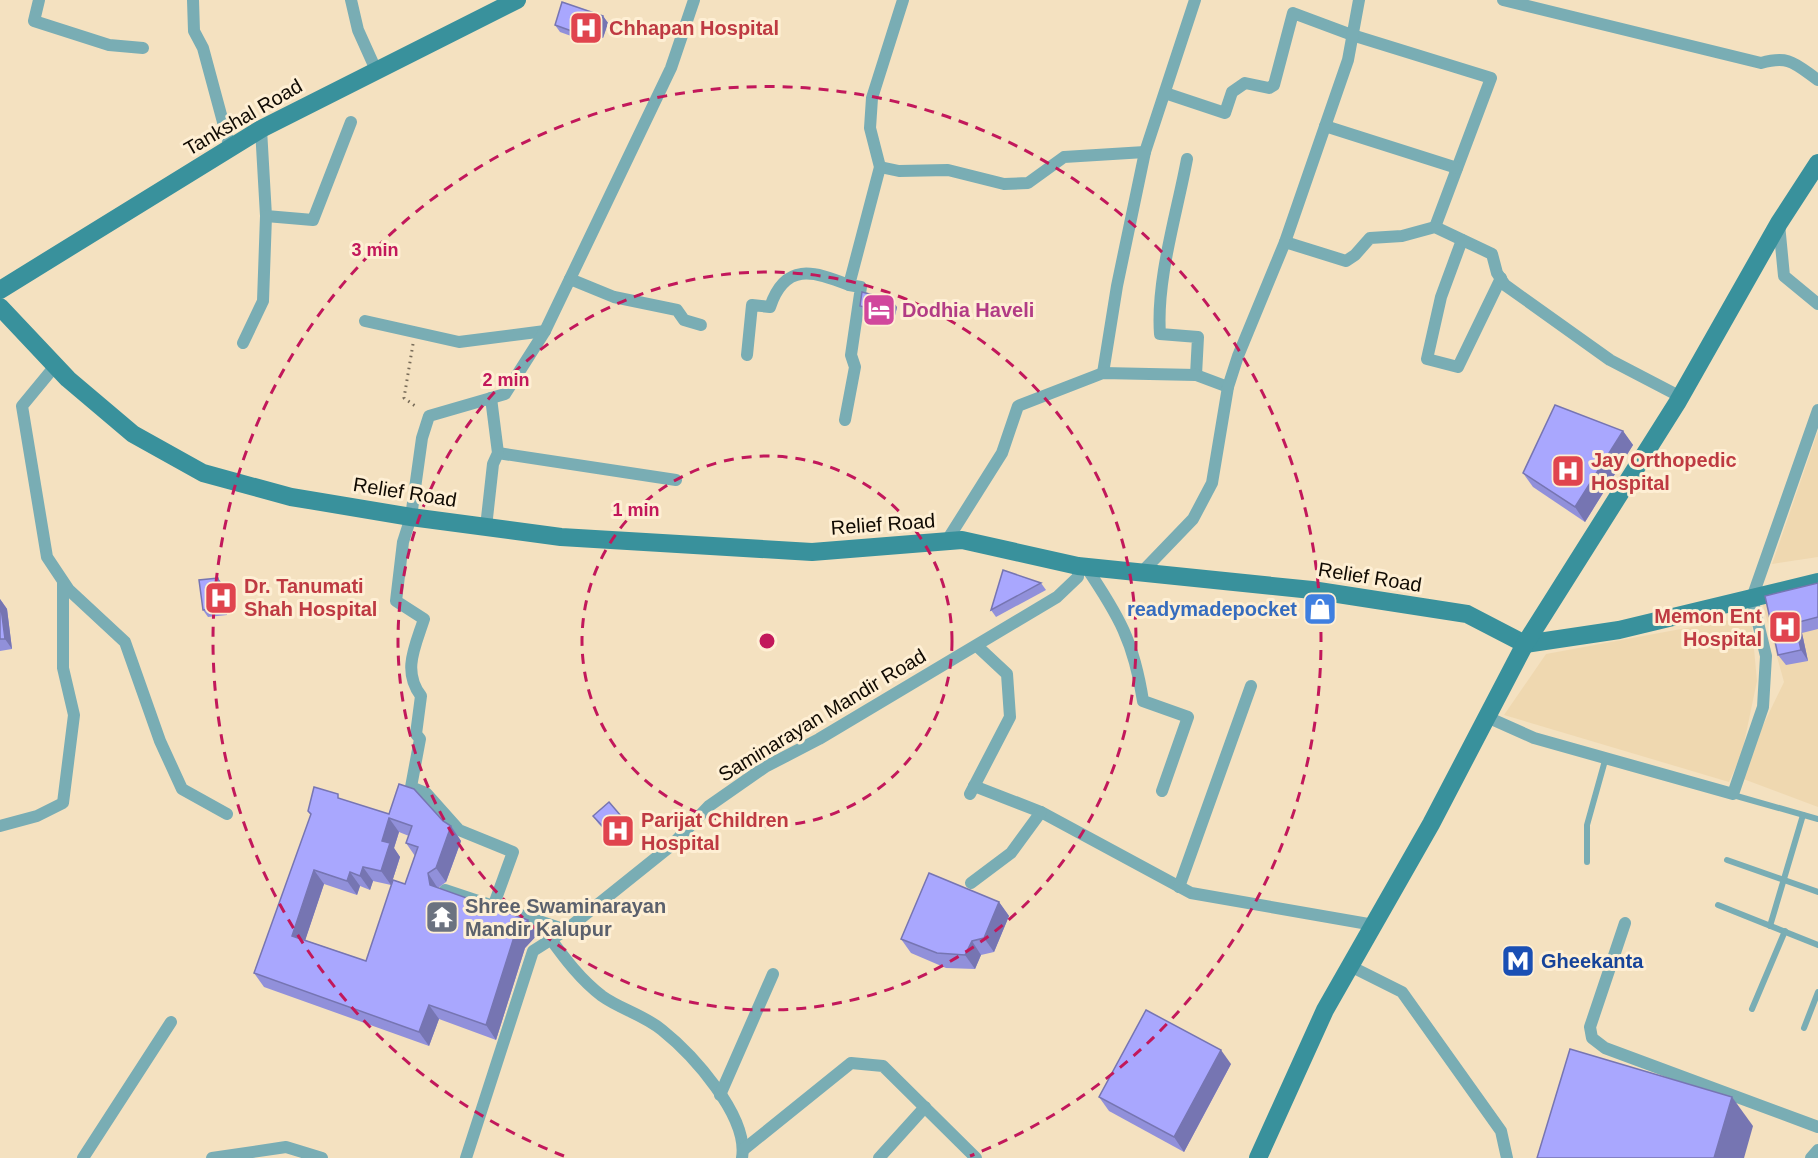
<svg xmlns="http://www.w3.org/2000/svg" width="1818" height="1158" font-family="Helvetica,sans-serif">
<rect width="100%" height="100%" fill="#f4e1c0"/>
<!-- built -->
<g fill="#efd8b0">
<path d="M1818 431V557L1772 564Z"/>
<path d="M1818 590V807L1738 777 1784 682 1762 602Z"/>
<path d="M1751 616 1757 681 1742 753 1729 782 1504 715 1546 654Z"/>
</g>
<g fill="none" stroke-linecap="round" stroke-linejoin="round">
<!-- path -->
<path stroke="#776b58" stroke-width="3" stroke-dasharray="1.5 4.5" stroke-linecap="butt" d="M413 344 404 398 418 408"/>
<!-- lane -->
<g stroke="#79adb4" stroke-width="6">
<path d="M1733 795 1818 819"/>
<path d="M1727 860 1818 892"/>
<path d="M1587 862V825L1606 757"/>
<path d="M1718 905 1818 945"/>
<path d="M1770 926 1803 815"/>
<path d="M1752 1009 1785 931"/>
<path d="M1804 1028 1818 992"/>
</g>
<!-- street -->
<g stroke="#79adb4" stroke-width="12">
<path d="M39 0 34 21 109 45 143 48"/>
<path d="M193 0 194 31 203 48 230 148"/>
<path d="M351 0 358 30 376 70"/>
<path d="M1503 0 1761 63C1790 55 1795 64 1818 80"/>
<path d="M1165 93 1225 113 1232 92 1245 83 1269 88 1274 85 1293 13 1352 35 1491 78 1435 227"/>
<path d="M1325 126 1457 168"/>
<path d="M261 129 266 216 313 220 351 122"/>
<path d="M1187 159C1177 213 1156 280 1160 334L1198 337 1196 375"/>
<path d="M880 167 899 171 948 170 1004 184 1028 183 1064 157 1145 152"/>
<path d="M1779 224 1784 276 1818 304"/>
<path d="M1462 240 1441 297 1427 359 1458 367 1501 278"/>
<path d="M1285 242 1346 261 1355 255 1370 238 1402 236 1435 227 1492 254 1497 273 1505 285 1610 360 1681 397"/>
<path d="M570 279 614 297 677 310 684 320 701 325"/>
<path d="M365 321 459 342 545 331"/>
<path d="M243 343 263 301 266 216"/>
<path d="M747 355 752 305 770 307C785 262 813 271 849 285"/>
<path d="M55 366 22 406 47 557 69 590 125 642 160 741 182 789 227 814"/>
<path d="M1103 373 1117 286 1145 152 1195 0"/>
<path d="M845 420 855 367 851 355 861 287 849 285 880 167 870 128 872 98 903 0"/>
<path d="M498 453 676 480"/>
<path d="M486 527 493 464 498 453 491 398"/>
<path d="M946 542 1002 453 1018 406 1103 373 1196 375 1228 387"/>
<path d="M1086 567C1119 616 1134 642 1143 701L1188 717 1162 791"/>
<path d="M1141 573 1193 519 1212 483 1228 387 1238 356 1285 242 1348 60 1359 0"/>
<path d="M1487 717 1534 738 1733 794 1763 707 1766 656 1752 598 1818 410"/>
<path d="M974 786 1041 812 1191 893 1374 925"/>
<path d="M970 794 1010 717 1007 674 977 646"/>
<path d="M0 826 37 816 63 803 74 715 63 668V582"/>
<path d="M971 883 1011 853 1041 812"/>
<path d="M1179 887 1251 686"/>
<path d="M445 890 566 930"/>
<path d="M493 907 513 852 459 830 426 793 411 787 420 739 416 734 421 696C402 671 415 647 424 619L396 601 403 542 411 517 422 438 429 416 505 394 545 331 671 68 694 0"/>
<path d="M1625 923 1590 1027 1592 1038 1605 1048 1818 1127"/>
<path d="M550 938C565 959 581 980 602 996 620 1009 644 1015 662 1030 692 1054 749 1116 742 1158"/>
<path d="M1350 966 1402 992 1501 1131 1507 1158"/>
<path d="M720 1095 773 974"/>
<path d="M743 1150 851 1063 883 1066 976 1158"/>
<path d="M83 1158 171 1022"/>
<path d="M212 1158 286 1147 322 1158"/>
<path d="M466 1158 533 951 566 930 672 845 709 806 765 767 819 739 1057 597 1078 577V566"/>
<path d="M879 1158 925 1107"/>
<path d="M1811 1158 1818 1150"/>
</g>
<!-- secondary -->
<g stroke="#39919c" stroke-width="18">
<path d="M0 290 261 129 517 0"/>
<path d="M0 307 68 379 133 434 203 473 291 497 411 517 561 537 812 552 962 540 1078 566 1312 590 1467 614 1525 644 1619 630 1818 582"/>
<path d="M1258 1158 1325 1010 1431 824 1525 644 1677 403 1779 223 1818 163"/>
</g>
</g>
<!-- wall -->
<g fill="#9190da" fill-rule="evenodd">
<path d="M603 16 608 23 603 38 588 33 585 41 560 32 555 25Z"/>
<path d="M860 306 897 307 894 320 865 313Z"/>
<path d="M1623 431 1633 445 1585 522 1533 487 1523 473Z"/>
<path d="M1041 583 1046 590 996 617 991 610Z"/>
<path d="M1818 583V629L1802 633 1808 661 1786 665 1778 655 1765 596Z"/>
<path d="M223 585 227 615 208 617 203 610Z"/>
<path d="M0 599 7 609 12 649 0 651Z"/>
<path d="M342 800 389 814 443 821 451 826 461 841 446 882 438 888 538 934 525 948 496 1040 439 1019 429 1046 264 987 254 973 311 816 308 811ZM399 832 409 836 406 843 415 856 405 884 366 961 305 940 324 884 357 895 360 886 370 890 373 881 391 885 400 857 394 848Z"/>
<path d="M593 816 627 823 632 830 617 844 598 823Z"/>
<path d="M999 902 1009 916 994 952 981 955 975 969 946 968 911 953 901 939Z"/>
<path d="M1231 1064 1184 1152 1109 1111 1099 1097Z"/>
</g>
<!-- shaded-wall -->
<g fill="#7675b2">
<path d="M603 16 608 23 603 38 598 31Z"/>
<path d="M583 26 588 33 585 41 580 34Z"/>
<path d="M892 300 897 307 894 320 889 313Z"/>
<path d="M1623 431 1633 445 1585 522 1575 507Z"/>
<path d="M218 578 223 585 227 615 222 608Z"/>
<path d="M0 599 7 609 12 649 5 639Z"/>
<path d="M1795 623 1802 633 1808 661 1801 650Z"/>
<path d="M389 818 399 832 394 848 400 857 391 885 381 871 382 841Z"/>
<path d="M451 826 461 841 446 882 436 868Z"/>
<path d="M363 867 373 881 370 890 360 876Z"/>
<path d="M314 870 324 884 302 950 292 936Z"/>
<path d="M350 872 360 886 357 895 347 881Z"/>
<path d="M428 873 437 887 440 899 430 885Z"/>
<path d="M999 902 1009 916 994 952 984 938Z"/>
<path d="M528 920 538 934 525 948 496 1040 486 1025 515 934Z"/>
<path d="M972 941 981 955 975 969 965 955Z"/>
<path d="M429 1005 439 1019 429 1046 419 1032Z"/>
<path d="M1221 1050 1231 1064 1184 1152 1174 1137Z"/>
<path d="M1732 1097 1753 1126 1744 1158H1714Z"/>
</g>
<!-- building -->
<g fill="#a9a7fe" stroke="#7675b2" stroke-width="1.5" fill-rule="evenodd">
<path d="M562 2 603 16 598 31 583 26 580 34 555 25Z"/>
<path d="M862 292 892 300 889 313 860 306Z"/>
<path d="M1555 405 1623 431 1575 507 1523 473Z"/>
<path d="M1003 570 1041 583 991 610Z"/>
<path d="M218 578 222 608 203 610 199 580Z"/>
<path d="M1818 583V617L1795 623 1801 650 1778 655 1765 596Z"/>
<path d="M0 600 5 639H0Z"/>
<path d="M399 784 414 789 443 821 451 826 436 868 428 873 430 885 528 920 515 934 486 1025 429 1005 419 1032 254 973 311 814 308 811 314 787 338 794V798L389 814ZM389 818 412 826 406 843 418 847 405 884 393 880 366 961 292 936 314 870 347 881 350 872 360 876 363 867 381 871 390 843 382 841Z"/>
<path d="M609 802 627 823 612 836 593 816Z"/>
<path d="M929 873 999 902 984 938 972 941 965 955 937 953 901 939Z"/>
<path d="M1146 1010 1221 1050 1174 1137 1099 1097Z"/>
<path d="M1570 1049 1732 1097 1714 1158H1537Z"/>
</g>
<!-- distance rings -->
<g fill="none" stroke="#c2185b" stroke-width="3" stroke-dasharray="10 8">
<circle cx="767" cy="641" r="185"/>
<circle cx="767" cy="641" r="369"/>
<path d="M564 1156A554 554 0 1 1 970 1156"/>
</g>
<!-- icons -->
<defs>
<symbol id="hospital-square" viewBox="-11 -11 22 22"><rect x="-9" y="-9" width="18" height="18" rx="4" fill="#e0444e" stroke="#feefd4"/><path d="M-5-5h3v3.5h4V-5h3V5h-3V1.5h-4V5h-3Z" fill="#fff"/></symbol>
<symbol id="hotel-square" viewBox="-11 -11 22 22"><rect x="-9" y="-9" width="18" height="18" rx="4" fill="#d1479c" stroke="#feefd4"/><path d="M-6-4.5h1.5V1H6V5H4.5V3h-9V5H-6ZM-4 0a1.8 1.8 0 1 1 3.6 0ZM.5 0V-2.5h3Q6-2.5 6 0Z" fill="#fff"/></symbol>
<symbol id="shop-square" viewBox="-11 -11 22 22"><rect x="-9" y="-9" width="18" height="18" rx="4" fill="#3f7fe0" stroke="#feefd4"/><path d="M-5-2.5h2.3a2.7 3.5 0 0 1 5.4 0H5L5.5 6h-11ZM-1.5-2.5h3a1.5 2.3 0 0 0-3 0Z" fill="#fff"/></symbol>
<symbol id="temple-square" viewBox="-11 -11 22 22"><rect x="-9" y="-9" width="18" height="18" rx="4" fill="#6b7280" stroke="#feefd4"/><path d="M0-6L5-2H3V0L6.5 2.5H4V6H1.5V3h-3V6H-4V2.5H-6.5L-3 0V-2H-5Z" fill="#fff"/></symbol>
<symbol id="metro-square" viewBox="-11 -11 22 22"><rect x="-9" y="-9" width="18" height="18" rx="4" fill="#1a4fb4" stroke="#feefd4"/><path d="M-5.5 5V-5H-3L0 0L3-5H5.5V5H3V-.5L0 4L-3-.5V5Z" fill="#fff"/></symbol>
</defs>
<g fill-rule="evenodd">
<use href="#hospital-square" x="567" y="9" width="38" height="38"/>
<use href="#hotel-square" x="860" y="291" width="38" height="38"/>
<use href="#hospital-square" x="1549" y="452" width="38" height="38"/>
<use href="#hospital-square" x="202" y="579" width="38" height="38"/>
<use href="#shop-square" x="1301" y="590" width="38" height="38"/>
<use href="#hospital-square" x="1766" y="608" width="38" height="38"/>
<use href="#hospital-square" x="599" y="812" width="38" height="38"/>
<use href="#temple-square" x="423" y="898" width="38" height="38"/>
<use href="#metro-square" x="1499" y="942" width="38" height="38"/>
</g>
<g text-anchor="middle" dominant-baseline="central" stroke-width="6" stroke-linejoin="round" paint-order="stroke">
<!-- health labels -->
<g font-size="20" font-weight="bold" fill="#be3a42" stroke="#feefd4" text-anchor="start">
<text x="609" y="28">Chhapan Hospital</text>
<text x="1591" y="460">Jay Orthopedic<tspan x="1591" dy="23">Hospital</tspan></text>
<text x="244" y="586">Dr. Tanumati<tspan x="244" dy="23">Shah Hospital</tspan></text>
<text x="1762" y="616" text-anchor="end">Memon Ent<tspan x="1762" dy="23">Hospital</tspan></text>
<text x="641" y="820">Parijat Children<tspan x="641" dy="23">Hospital</tspan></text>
</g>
<!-- street labels -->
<g font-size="20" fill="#100a02" stroke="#feefd4">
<text transform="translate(243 117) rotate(-30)">Tankshal Road</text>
<text transform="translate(405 492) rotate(9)">Relief Road</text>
<text transform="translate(883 524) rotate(-4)">Relief Road</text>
<text transform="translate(1370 577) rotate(9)">Relief Road</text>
<text transform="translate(822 715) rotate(-31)">Saminarayan Mandir Road</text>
</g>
<!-- hotel labels -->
<g font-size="20" font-weight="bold" fill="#b23c85" stroke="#feefd4" text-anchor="start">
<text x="902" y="310">Dodhia Haveli</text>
</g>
<!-- shop labels -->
<g font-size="20" font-weight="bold" fill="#366cbe" stroke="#feefd4" text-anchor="end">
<text x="1297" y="609">readymadepocket</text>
</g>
<!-- worship labels -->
<g font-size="20" font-weight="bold" fill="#5b616d" stroke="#feefd4" text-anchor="start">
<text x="465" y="906">Shree Swaminarayan<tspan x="465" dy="23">Mandir Kalupur</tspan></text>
</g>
<!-- transit labels -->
<g font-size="20" font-weight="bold" fill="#164399" stroke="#feefd4" text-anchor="start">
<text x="1541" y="961">Gheekanta</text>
</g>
</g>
<circle cx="767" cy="641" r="9" fill="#c2185b" stroke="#feefd4" stroke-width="3"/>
<g font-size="18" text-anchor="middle" font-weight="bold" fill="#c2185b" stroke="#feefd4" stroke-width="6" stroke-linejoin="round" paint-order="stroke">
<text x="375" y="256">3 min</text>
<text x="506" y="386">2 min</text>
<text x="636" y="516">1 min</text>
</g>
</svg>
